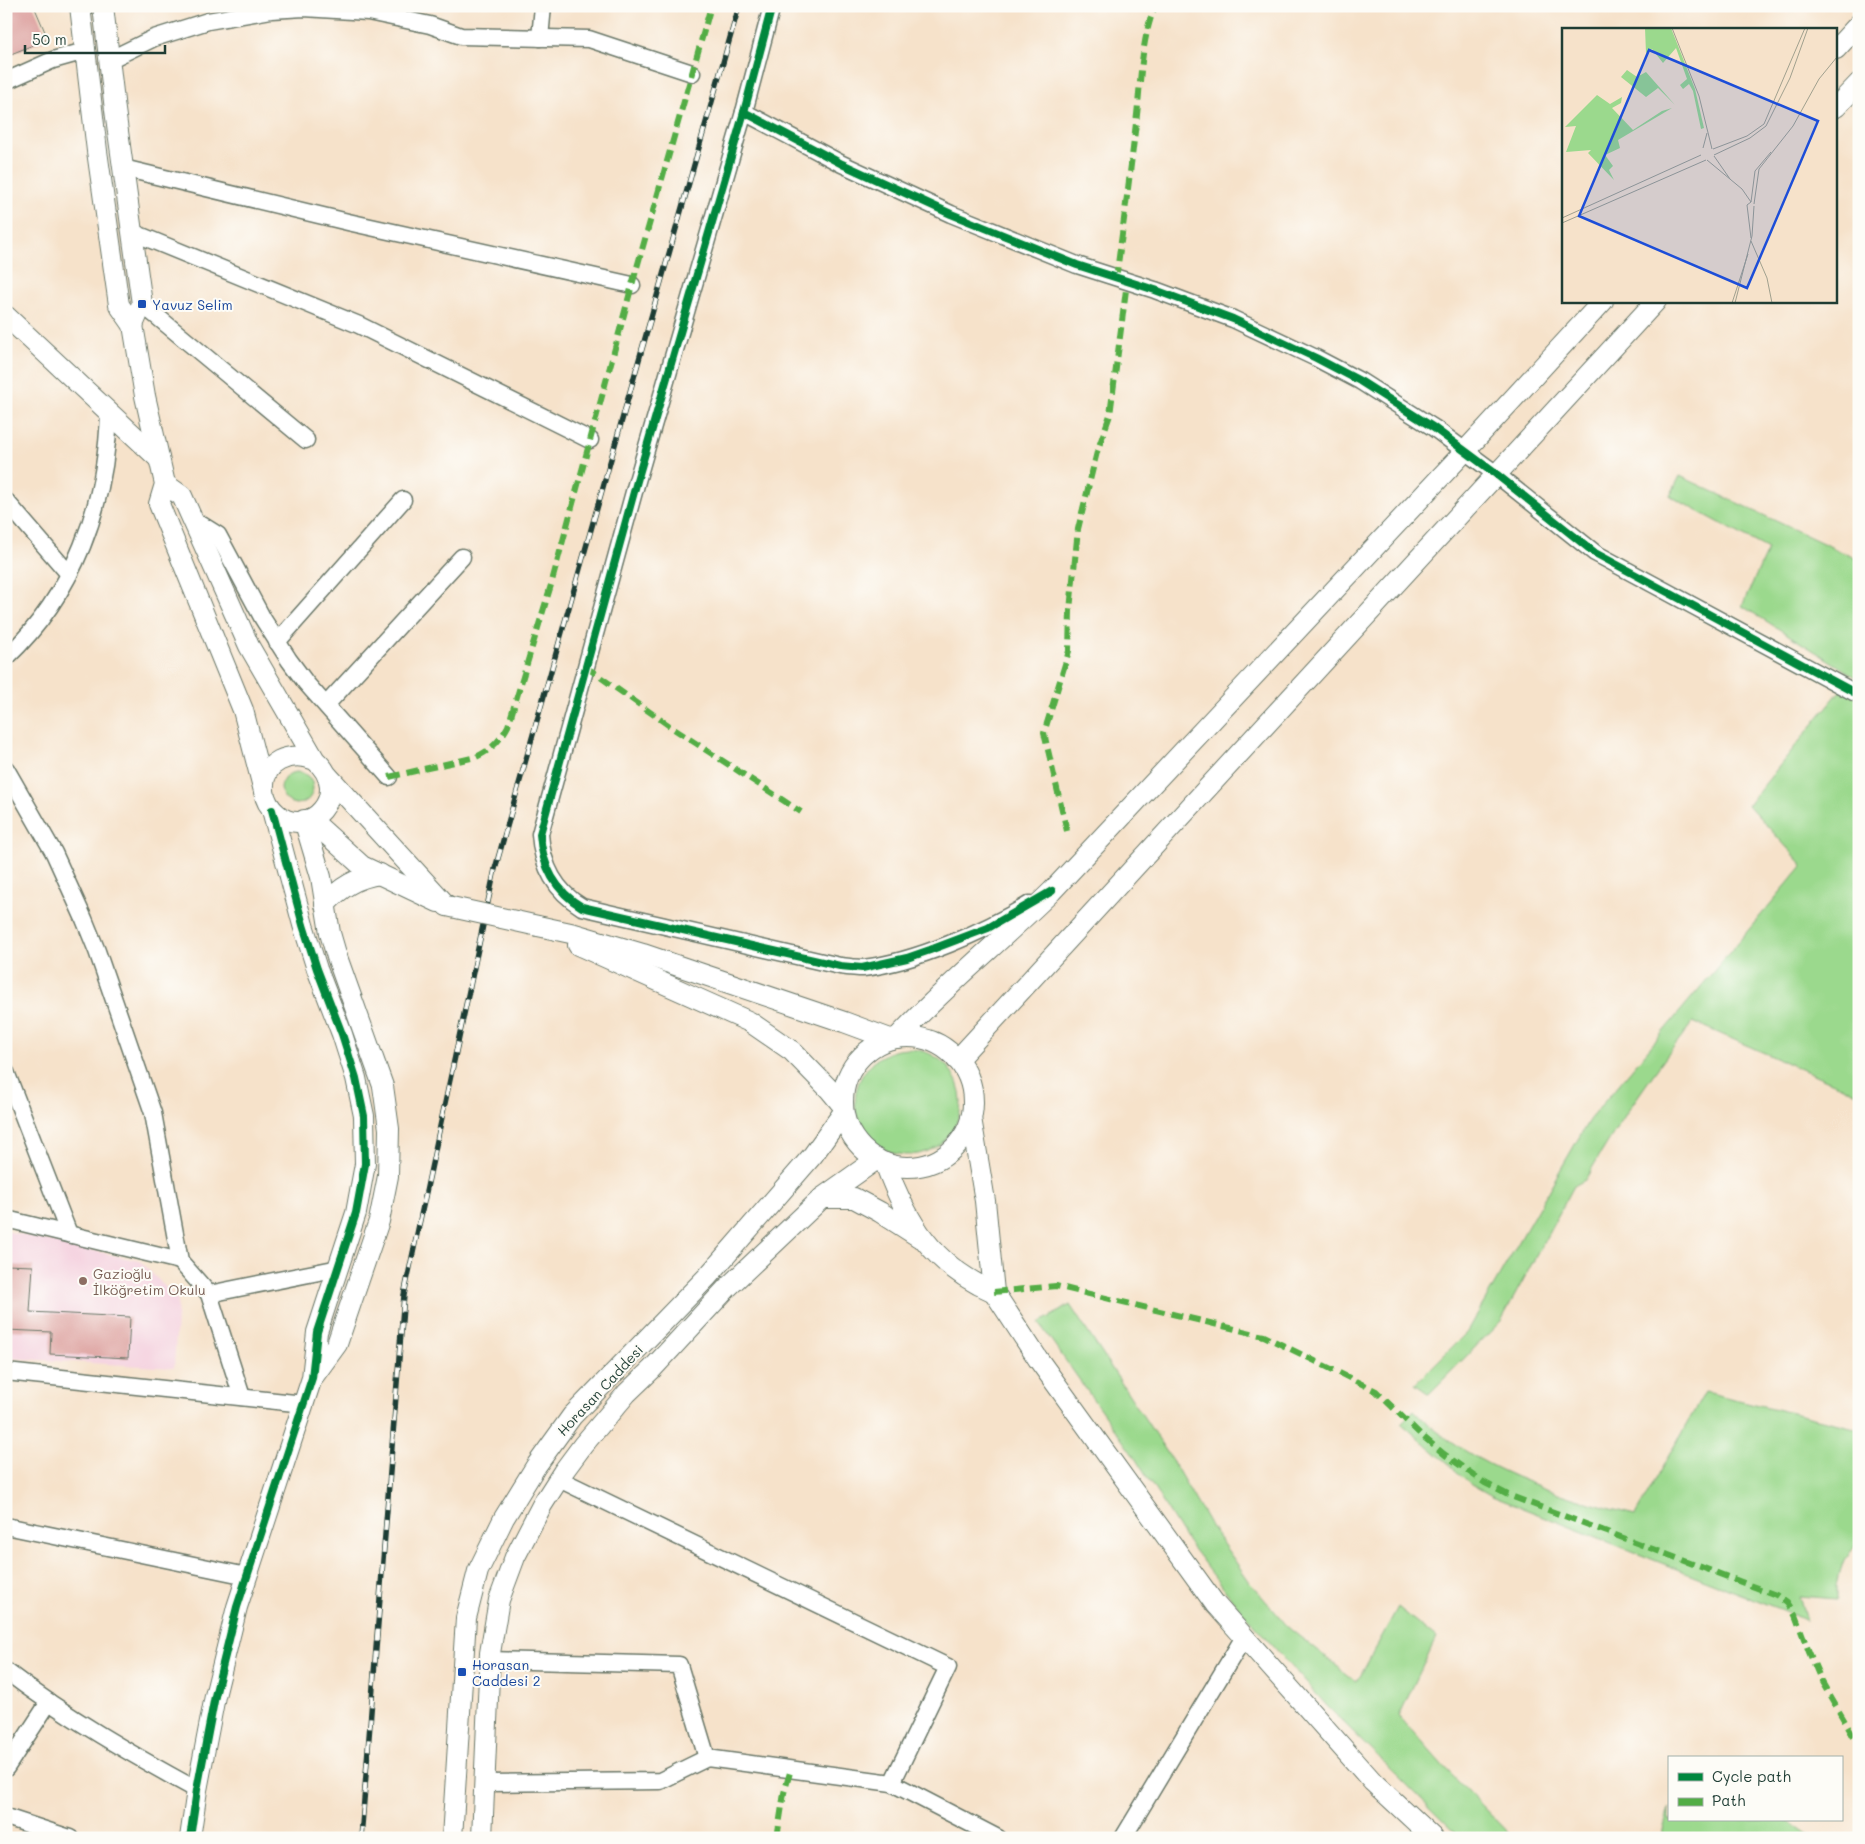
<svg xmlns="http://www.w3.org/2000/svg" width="1865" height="1844" font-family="Mali,sans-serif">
<rect width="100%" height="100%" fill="#fdfcf7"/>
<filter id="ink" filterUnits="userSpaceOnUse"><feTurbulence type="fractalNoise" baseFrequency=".02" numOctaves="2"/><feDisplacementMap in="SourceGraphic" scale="10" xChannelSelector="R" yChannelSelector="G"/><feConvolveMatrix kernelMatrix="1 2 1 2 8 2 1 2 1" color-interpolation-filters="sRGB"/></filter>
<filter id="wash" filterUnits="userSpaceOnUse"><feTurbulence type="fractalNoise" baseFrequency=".0096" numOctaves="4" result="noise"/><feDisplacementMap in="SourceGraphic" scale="20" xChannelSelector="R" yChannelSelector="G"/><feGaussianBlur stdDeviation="1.12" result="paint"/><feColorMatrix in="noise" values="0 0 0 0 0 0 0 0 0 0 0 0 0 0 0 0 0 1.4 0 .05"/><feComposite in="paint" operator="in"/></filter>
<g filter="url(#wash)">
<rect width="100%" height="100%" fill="#f6e2ca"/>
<!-- built -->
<path fill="#f4cfde" d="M6 1231 140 1261 178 1300 174 1368 6 1358Z"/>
<!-- green -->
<g fill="#9bd98d" stroke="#5d8b60">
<path d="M1680 476 1859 560V679L1742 606 1768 549 1670 496Z"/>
<path d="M1859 683V1094L1693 1022C1653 1072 1617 1125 1585 1180L1574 1186 1501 1321 1429 1394 1415 1384 1467 1332 1589 1120 1803 865 1748 805 1839 692Z"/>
<circle cx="297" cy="788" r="16"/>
<circle cx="908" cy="1102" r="53"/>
<path d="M1070 1305 1172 1460 1209 1524 1252 1585 1290 1629 1357 1682 1398 1607 1436 1638 1399 1716 1443 1766 1513 1838H1461L1328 1707 1238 1607 1187 1541 1135 1458 1039 1323Z"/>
<path d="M1705 1392 1859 1429V1541L1844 1560 1840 1572 1837 1585V1599L1799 1596 1806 1621 1783 1610 1707 1581 1492 1496 1471 1484 1401 1423 1414 1410C1467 1467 1561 1497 1635 1515Z"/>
<path d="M1669 1808V1820H1786L1812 1838H1661Z"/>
</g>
<g id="blocks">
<!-- building -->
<g fill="#da9a98">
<path d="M6 6H34L48 39 11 54 10 53 6 55Z"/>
<path d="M6 1265 33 1266 30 1312 130 1317 128 1358 50 1354 51 1332 6 1330Z"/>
</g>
</g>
</g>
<g filter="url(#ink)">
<use href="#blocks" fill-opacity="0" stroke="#6a7768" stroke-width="1"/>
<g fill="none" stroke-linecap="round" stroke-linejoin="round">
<defs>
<g id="minor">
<path d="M772 6 744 112 637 481 540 834C542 865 555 891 582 907L840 966C848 967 856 968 863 968 916 962 985 931 1030 904"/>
<path d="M540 38 543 6"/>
<path d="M109 60 154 38 208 21 271 10 304 8 368 12 430 25 461 36 589 39 692 73"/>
<path d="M6 81 53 60 85 51"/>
<path d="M744 112 842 164 951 214 1077 265 1155 290 1233 319 1316 358 1360 381 1434 428 1496 474 1595 553 1859 695"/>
<path d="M123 168 348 222 632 285"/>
<path d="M132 232 359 325 590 440"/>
<path d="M142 304 306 440"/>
<path d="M6 501 69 574"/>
<path d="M194 524 202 525 218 535 263 619 289 660 306 683 389 777"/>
<path d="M277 642 403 500"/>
<path d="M6 658C75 593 106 505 109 413"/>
<path d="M326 705 462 557"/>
<path d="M6 769 54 853 84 919 97 951 153 1113 180 1261 209 1294 242 1397"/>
<path d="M6 1072 69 1234"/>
<path d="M6 1219 180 1261"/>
<path d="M209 1294 339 1268"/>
<path d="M6 1372 304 1404"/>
<path d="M559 1479 948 1667 892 1783"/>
<path d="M6 1526 247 1576"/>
<path d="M489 1660 679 1665 707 1758"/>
<path d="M6 1671C66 1717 131 1754 197 1790"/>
<path d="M6 1768 49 1702"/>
<path d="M484 1783 660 1781 707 1758 892 1783 998 1838"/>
<path d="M6 1817 70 1838"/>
<path d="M1123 1838 1244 1637"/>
</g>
<g id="tertiary">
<path d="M80 6 97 151 119 305 133 325 145 396 165 484 159 504 243 710 264 791"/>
<path d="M103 6 115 110 142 304 133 325"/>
<path d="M1836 49 1859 24"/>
<path d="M1836 107 1859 83"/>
<path d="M6 316 159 459"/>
<path d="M165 484 182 496 249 646 315 760C354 794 308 841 277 814 270 808 265 800 264 791 261 761 291 750 315 760"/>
<path d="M328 776 447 906"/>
<path d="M310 819 362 866 438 902"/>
<path d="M304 820 321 877 330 933 337 957 383 1086 389 1129 388 1176 379 1221 337 1344 313 1377"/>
<path d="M325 905C340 887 357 877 380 874"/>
<path d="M538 926 575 934 643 954 844 1022 890 1039"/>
<path d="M578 945 750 1022 792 1051 829 1089 843 1106"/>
<circle cx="908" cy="1102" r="65"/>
<path d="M897 1038C945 986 1001 941 1052 891L1465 451 1603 301"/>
<path d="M957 1060 1656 301"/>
<path d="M971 1118 985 1201 994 1292 1038 1359 1215 1604 1373 1782 1433 1838"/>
<path d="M885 1163C907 1223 933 1266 994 1292"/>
<path d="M822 1198H854L880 1212 919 1237"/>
<path d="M190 1838 197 1790 215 1696 237 1607 312 1378 317 1332 356 1213 365 1164 364 1116 356 1078 342 1034 317 969 303 925 272 810"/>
<path d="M452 1838 466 1618 478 1571 504 1518 536 1466 572 1416 708 1276 813 1155 843 1113"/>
<path d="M482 1838 490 1653 499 1600 515 1557 542 1505 563 1472 583 1445 627 1393 652 1369 727 1288 822 1198 877 1159"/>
</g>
</defs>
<!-- minor casing -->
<use href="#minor" stroke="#6a7768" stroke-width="19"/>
<!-- tertiary casing -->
<use href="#tertiary" stroke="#6a7768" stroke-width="22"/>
<!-- minor -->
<use href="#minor" stroke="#fff" stroke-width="16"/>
<!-- tertiary -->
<use href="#tertiary" stroke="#fff" stroke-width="20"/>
<defs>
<path id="rail" d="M361 1838 404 1295 495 869 739 6"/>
</defs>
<!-- rail casing -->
<use href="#rail" stroke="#1f3d34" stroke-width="5.5"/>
<!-- rail -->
<use href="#rail" stroke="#fdfcf7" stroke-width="4" stroke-dasharray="11" stroke-linecap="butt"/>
<defs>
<path id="tertiary-bridge" d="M447 906 538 926"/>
</defs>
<!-- tertiary-bridge casing -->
<use href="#tertiary-bridge" stroke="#6a7768" stroke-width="22" stroke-linecap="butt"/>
<!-- tertiary-bridge -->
<use href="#tertiary-bridge" stroke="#fff" stroke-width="20"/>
<!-- quiet -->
<g stroke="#52ad45" stroke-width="6" stroke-dasharray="12 6" stroke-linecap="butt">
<path d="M1116 279C1123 227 1130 175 1136 123 1141 84 1140 43 1155 6"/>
<path d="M586 667 674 729 801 812"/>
<path d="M389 777 476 757C491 750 500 741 508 726L551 585 632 285 711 6"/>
<path d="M1067 831 1044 733 1069 651 1070 610 1078 529 1097 452 1110 415 1127 282"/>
<path d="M994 1292 1056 1286 1264 1336 1376 1391 1420 1434 1444 1454 1485 1483 1508 1495 1776 1595 1787 1603 1795 1615 1809 1652 1822 1682 1859 1746"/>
<path d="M777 1838 784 1793 791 1769"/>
</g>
<defs>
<g id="cycleway">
<path d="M772 6 744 112 637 481 540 834C542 865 555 891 582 907L840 966 862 968 907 958 930 950 988 928 1052 891"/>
<path d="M744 112 842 164 951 214 1077 265 1155 290 1233 319 1316 358 1360 381 1434 428 1496 474 1595 553 1859 695"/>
<path d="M190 1838 197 1790 215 1696 237 1607 312 1378 317 1332 356 1213 365 1164 364 1116 356 1078 342 1034 317 969 303 925 272 810"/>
</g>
</defs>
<!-- cycleway casing -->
<use href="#cycleway" stroke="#fdfcf7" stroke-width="11"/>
<!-- cycleway -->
<use href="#cycleway" stroke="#00873e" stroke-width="8"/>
</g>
</g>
<!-- markers -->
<g fill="#1a4fb4" stroke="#fdfcf7" stroke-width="2">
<rect x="137" y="299" width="10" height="10" rx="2.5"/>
<rect x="457" y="1667" width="10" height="10" rx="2.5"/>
</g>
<circle fill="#8d6e63" stroke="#fdfcf7" stroke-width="2" cx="83" cy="1281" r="5"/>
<g text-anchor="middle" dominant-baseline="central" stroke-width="4" stroke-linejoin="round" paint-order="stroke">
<!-- transit labels -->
<g font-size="14" fill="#164399" stroke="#fdfcf7" text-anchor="start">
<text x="152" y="304">Yavuz Selim</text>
<text x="472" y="1664">Horasan<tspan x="472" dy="16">Caddesi 2</tspan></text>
</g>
<!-- education labels -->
<g font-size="14" fill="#785e54" stroke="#fdfcf7" text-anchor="start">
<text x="93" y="1273">Gazioğlu<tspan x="93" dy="16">İlköğretim Okulu</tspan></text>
</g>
<!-- street labels -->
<g font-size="14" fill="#1f3d34" stroke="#fdfcf7">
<text transform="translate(600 1390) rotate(-47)">Horasan Caddesi</text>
</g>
</g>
<!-- overview -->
<g transform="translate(1562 28)">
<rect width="275" height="275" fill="#f6e2ca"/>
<path d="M83 0H109L133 61 142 100 139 101 131 63 127 56 121 61 118 57 125 51 114 20 101 35 90 21 84 25ZM65 42 75 49 84 44 113 77 96 60 84 69 59 49ZM35 67 48 76 60 69 59 75 50 80 71 102 100 83 110 80 56 112 58 120 43 127 51 138 47 142 52 152 26 125 29 122 4 124 14 98 3 99Z" fill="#9bd98d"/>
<path fill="none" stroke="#a0a08e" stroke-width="1" d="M110 0 137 68 150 121M141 120 145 105M151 121 185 108 202 96 243 0M152 127 188 110 204 98 228 50 246 0M152 128 168 151M145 132 180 161 189 174M189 174 193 143 209 124M192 176 197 141 231 98 257 51 275 29M0 190 139 127M0 195 144 132M189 210 185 177 189 174M189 213 205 250 210 275M170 275 186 226M173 275 190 208 192 178M216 275H245"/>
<path fill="#1d4ed8" fill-opacity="0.15" stroke="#1d4ed8" stroke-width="2.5" d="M87 22 256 93 185 260 17 188Z"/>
<rect width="275" height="275" fill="none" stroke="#1f3d34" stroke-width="2.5"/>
</g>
<!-- margin -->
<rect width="1865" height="1844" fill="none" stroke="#fdfcf7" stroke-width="25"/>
<!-- legend -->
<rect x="1668" y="1756" width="175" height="65" fill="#fdfcf7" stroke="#a4b0a9"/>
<rect x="1678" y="1773" width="25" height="8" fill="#00873e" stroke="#a4b0a9"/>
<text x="1712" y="1782" font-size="15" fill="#1f3d34">Cycle path</text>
<rect x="1678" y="1798" width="25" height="8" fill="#52ad45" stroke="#a4b0a9"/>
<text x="1712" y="1806" font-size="15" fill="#1f3d34">Path</text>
<!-- scale -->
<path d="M25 45v8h140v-8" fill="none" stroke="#1f3d34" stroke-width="2.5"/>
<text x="32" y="45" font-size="15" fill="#1f3d34" stroke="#fdfcf7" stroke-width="4" paint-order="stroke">50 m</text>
</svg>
